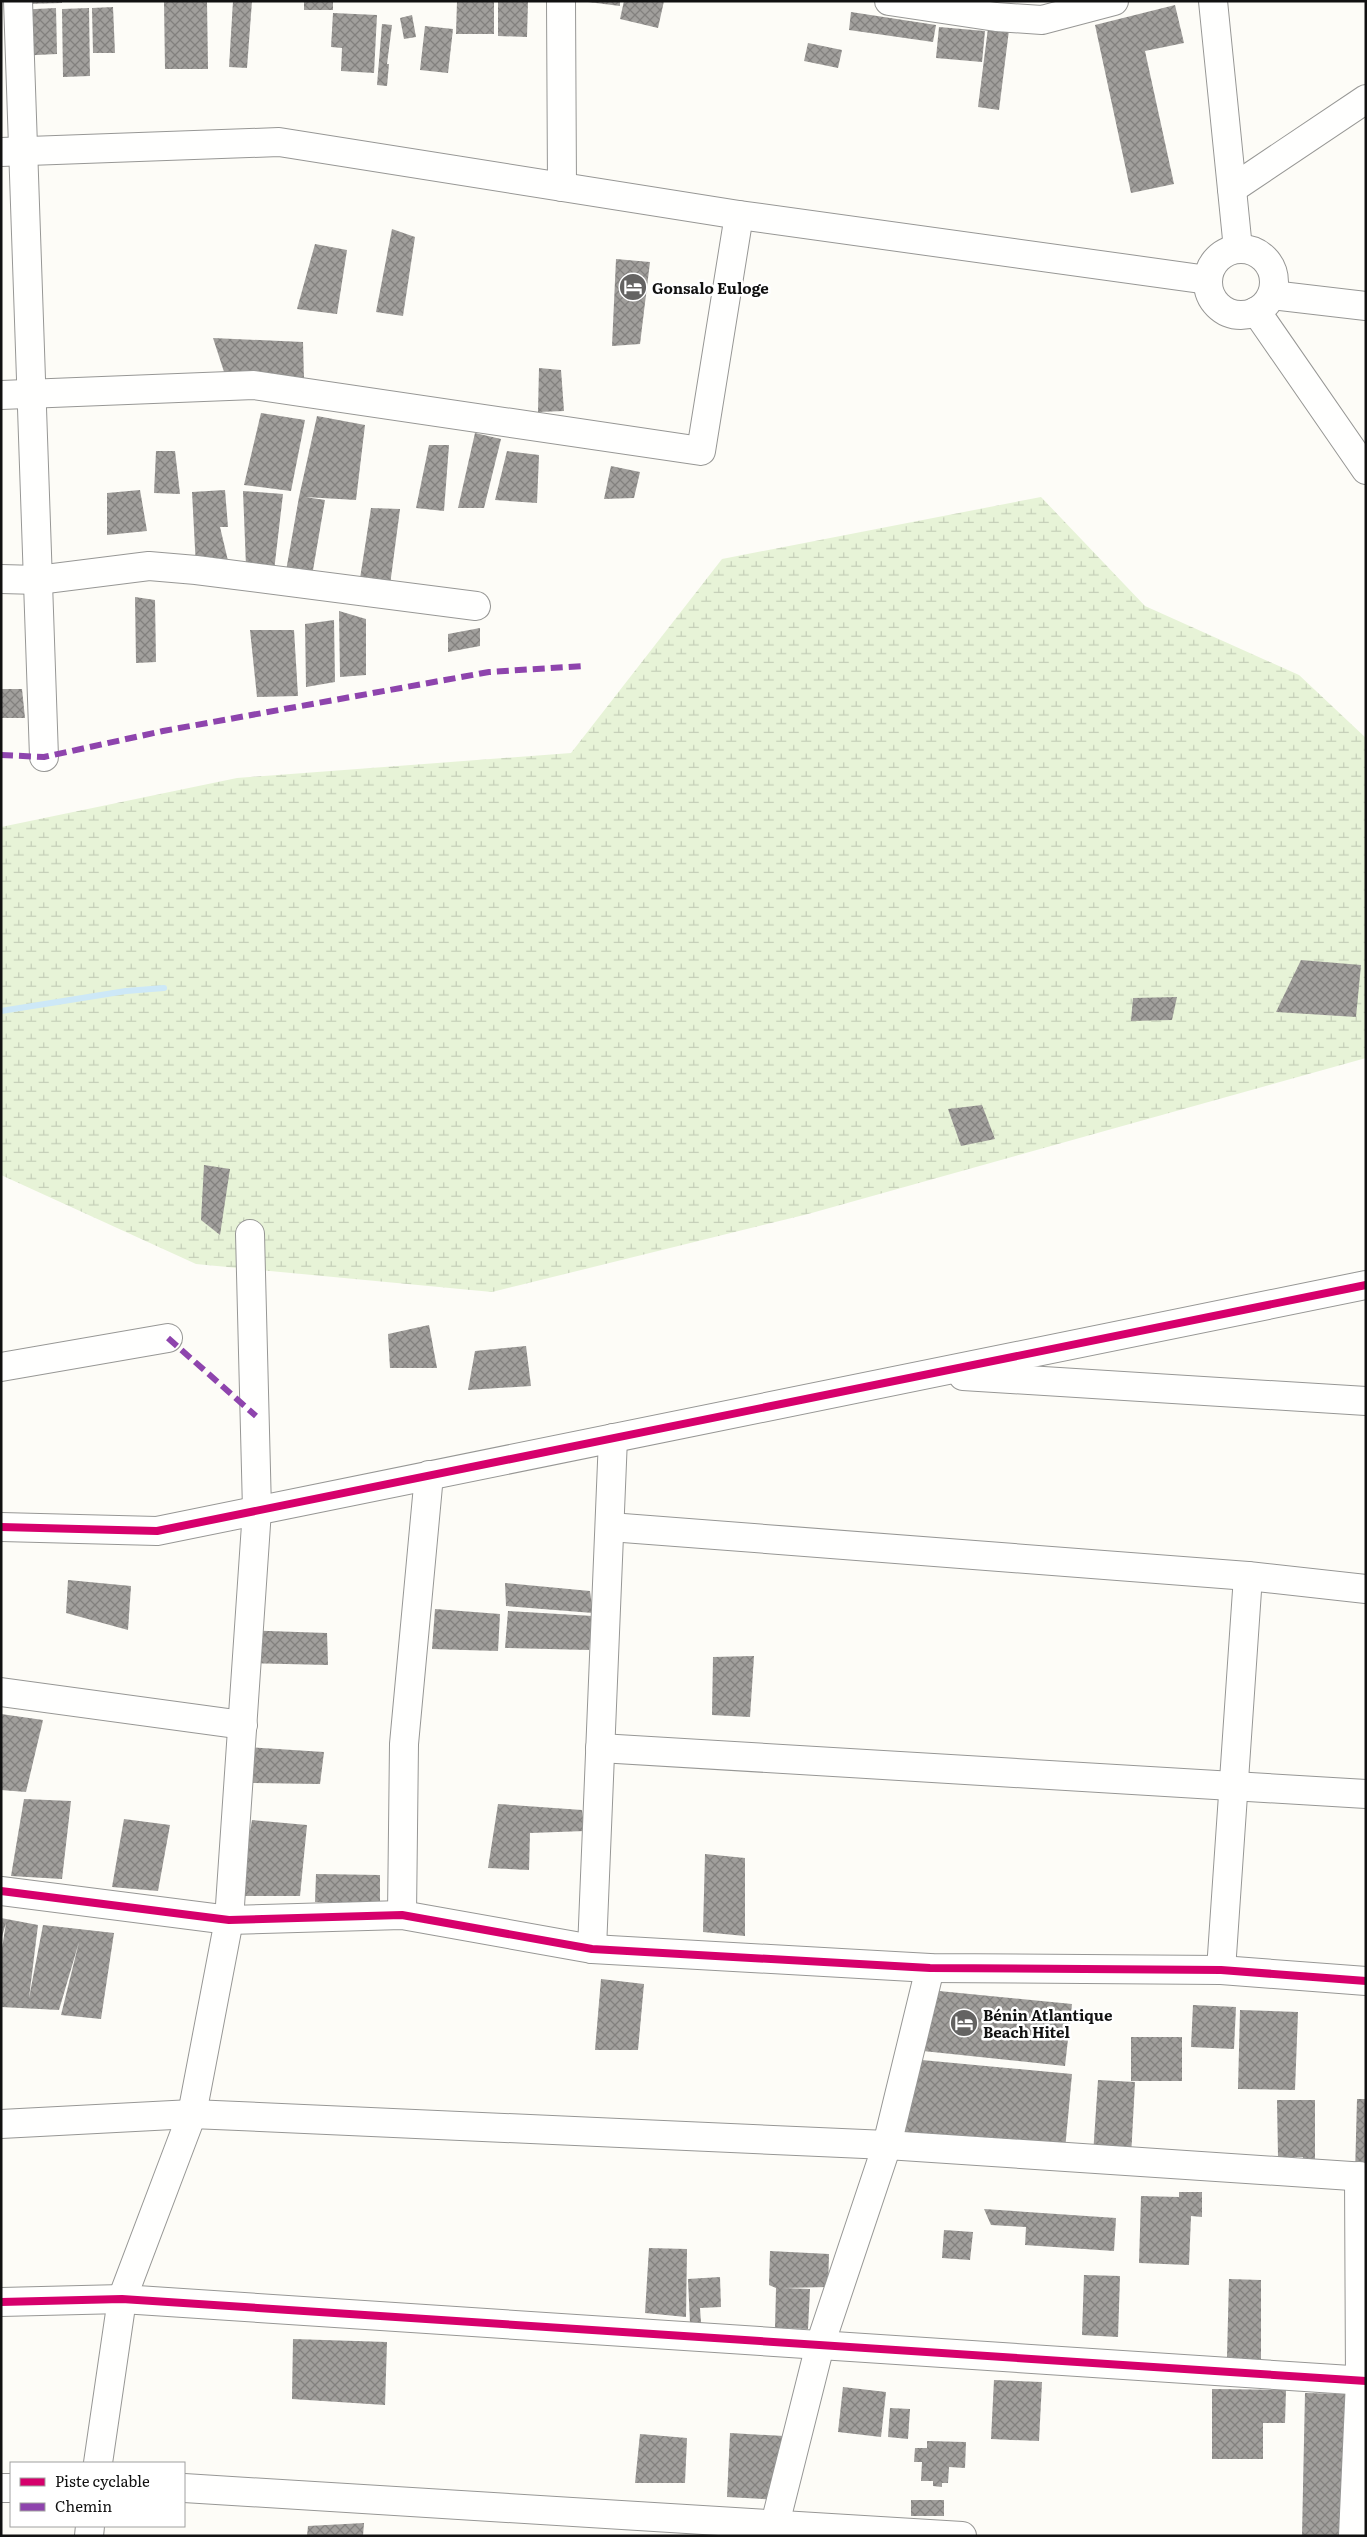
<svg xmlns="http://www.w3.org/2000/svg" width="1367" height="2537" font-family="Literata,serif">
<defs>
<pattern id="wetland-marsh" width="20" height="14" patternUnits="userSpaceOnUse" patternTransform="scale(1.25)"><rect width="20" height="14" fill="#e7f3d7"/><path d="M1 5h8M5 5V1M11 12h8M15 12V8" fill="none" stroke="#c5cfb8"/></pattern>
<pattern id="building-cross-hatch" width="8" height="8" patternUnits="userSpaceOnUse" patternTransform="scale(1.25)"><rect width="8" height="8" fill="#a19f9c"/><path d="M0 0l8 8M0 8l8-8" fill="none" stroke="#82807e"/></pattern>
</defs>
<rect width="100%" height="100%" fill="#fdfcf7"/>
<!-- wetland -->
<path fill="url(#wetland-marsh)" d="M1041 497 1145 606 1299 675 1366 738V1058L808 1214 492 1292 196 1264 1 1175V827L237 778 571 753 722 559Z"/>
<g fill="none" stroke-linecap="round" stroke-linejoin="round">
<!-- stream -->
<path stroke="#cde8f7" stroke-width="6" d="M1 1011 126 991 164 988"/>
</g>
<!-- building -->
<g fill="url(#building-cross-hatch)">
<path d="M25 1H62V3L25 4Z"/>
<path d="M164 1H207L208 69H165Z"/>
<path d="M233 1H252L247 68 229 67Z"/>
<rect x="304" y="1" width="29" height="9"/>
<path d="M457 1H494V34H456Z"/>
<path d="M498 1H528L527 37 498 36Z"/>
<path d="M580 1H620V6Z"/>
<path d="M624 1H664L658 28 620 19Z"/>
<path d="M1175 5 1184 43 1145 51 1174 184 1131 193 1095 25Z"/>
<path d="M113 7 115 53H93L92 8Z"/>
<path d="M56 8 57 54 17 56 15 10Z"/>
<path d="M89 8 90 76 63 77 62 9Z"/>
<path d="M851 12 936 25 933 42 849 30Z"/>
<path d="M333 13 377 15 374 73 341 71 342 48 331 47Z"/>
<path d="M412 15 416 37 404 39 400 18Z"/>
<path d="M382 24 392 25 387 64H389L387 86 377 85Z"/>
<path d="M425 26 453 29 448 73 420 70Z"/>
<path d="M939 27 985 31 982 62 936 58Z"/>
<path d="M988 28 1009 30 999 110 978 107Z"/>
<path d="M808 43 842 50 838 68 804 61Z"/>
<path d="M392 229 415 237 403 316 376 312Z"/>
<path d="M315 244 347 250 337 314 297 309Z"/>
<path d="M616 259 650 262 640 344 612 346Z"/>
<path d="M213 338 303 342 304 379 226 378Z"/>
<path d="M539 368 561 370 564 411 538 412Z"/>
<path d="M261 413 305 420 291 491 244 485Z"/>
<path d="M317 416 365 425 356 500 305 497 325 500 313 570 286 571 299 497Z"/>
<path d="M475 433 501 439 484 508H458Z"/>
<path d="M429 445H449L444 511 416 508Z"/>
<path d="M156 451H175L180 494 154 493Z"/>
<path d="M507 451 539 455 537 503 495 500Z"/>
<path d="M611 466 640 472 634 498 604 499Z"/>
<path d="M140 490 147 531 107 535V493Z"/>
<path d="M225 490 228 527H220L229 565 196 567 192 492Z"/>
<path d="M243 491 283 494 274 571 246 566Z"/>
<path d="M371 508 400 509 390 585H359Z"/>
<path d="M135 597 155 600 156 662 136 663Z"/>
<path d="M339 611 366 619V675L340 677Z"/>
<path d="M334 620 335 682 306 687 305 624Z"/>
<path d="M480 628V646L448 652V634Z"/>
<path d="M250 630H294L298 696 257 697Z"/>
<path d="M1 689H22L25 718H1Z"/>
<path d="M1301 960 1361 965 1356 1017 1276 1012Z"/>
<path d="M1177 997 1172 1020 1131 1021 1133 998Z"/>
<path d="M982 1105 995 1139 961 1146 948 1109Z"/>
<path d="M204 1165 230 1169 220 1235 201 1220Z"/>
<path d="M429 1325 437 1368H390L388 1334Z"/>
<path d="M526 1346 531 1386 468 1390 475 1351Z"/>
<path d="M68 1580 131 1586 128 1630 66 1613Z"/>
<path d="M505 1583 590 1591 593 1613 506 1606Z"/>
<path d="M435 1609 500 1614 498 1651 432 1649Z"/>
<path d="M508 1611 593 1616 589 1650 505 1648Z"/>
<path d="M238 1630 327 1633 328 1665 238 1663Z"/>
<path d="M754 1656 750 1717 712 1715 713 1657Z"/>
<path d="M1 1714 43 1720 26 1792 1 1790Z"/>
<path d="M247 1747 324 1752 320 1784 251 1783Z"/>
<path d="M24 1799 71 1801 62 1879 11 1876Z"/>
<path d="M498 1804 582 1810 585 1831 530 1833 529 1870 488 1868Z"/>
<path d="M124 1819 170 1825 158 1891 112 1887Z"/>
<path d="M252 1820 307 1825 300 1896H238Z"/>
<path d="M705 1854 745 1858V1936L703 1932Z"/>
<path d="M316 1874 380 1875V1904L315 1902Z"/>
<path d="M1 1918 38 1925 29 1998 43 1925 114 1933 101 2019 61 2015 79 1942 59 2010 1 2007V1955L6 1923 1 1940Z"/>
<path d="M601 1979 644 1984 638 2050H595Z"/>
<path d="M929 1990 1072 2004 1065 2066 923 2051Z"/>
<path d="M1193 2005 1236 2007 1234 2049 1191 2047Z"/>
<path d="M1240 2010 1298 2012 1295 2090 1238 2089Z"/>
<rect x="1131" y="2037" width="51" height="44"/>
<path d="M911 2059 1072 2074 1065 2150 904 2135Z"/>
<path d="M1098 2080 1135 2082 1131 2157 1093 2155Z"/>
<path d="M1357 2099H1366V2175L1355 2174Z"/>
<path d="M1277 2100H1315V2170H1303V2157H1278Z"/>
<path d="M1179 2192H1202V2217L1191 2216 1189 2265 1139 2263 1141 2196 1179 2197Z"/>
<path d="M984 2209 1116 2218 1114 2251 1025 2245 1026 2227 991 2225Z"/>
<path d="M944 2230 973 2232 970 2260 942 2258Z"/>
<path d="M649 2248 687 2249 686 2317 645 2313Z"/>
<path d="M770 2251 829 2254 828 2287 783 2288 810 2289 808 2329 775 2328 776 2288 769 2285Z"/>
<path d="M1084 2275 1120 2276 1118 2337 1082 2335Z"/>
<path d="M720 2277 721 2307 700 2308 701 2323H690L688 2279Z"/>
<path d="M1229 2279 1261 2280V2363L1227 2357Z"/>
<path d="M293 2339 387 2342 385 2405 292 2399Z"/>
<path d="M994 2380 1042 2382 1039 2441 991 2439Z"/>
<path d="M843 2387 886 2392 881 2437 838 2432Z"/>
<path d="M1212 2389 1286 2390 1285 2423H1263V2459H1212Z"/>
<path d="M1305 2393 1352 2394 1348 2536H1302Z"/>
<path d="M890 2408 910 2409 908 2439 888 2437Z"/>
<path d="M730 2433 784 2436 780 2500 727 2497Z"/>
<path d="M640 2434 687 2438 685 2483H635Z"/>
<path d="M927 2441 966 2442 965 2468 949 2467 948 2483H942V2487L933 2486V2481H921L922 2462H914L915 2448H927Z"/>
<rect x="911" y="2500" width="33" height="16"/>
<path d="M364 2523 363 2536H307L308 2526Z"/>
</g>
<g fill="none" stroke-linecap="round" stroke-linejoin="round">
<defs>
<g id="minor">
<path d="M18 1 44 757"/>
<path d="M561 1 562 187"/>
<path d="M889 1 996 17 1042 20 1114 1"/>
<path d="M1213 1 1238 249"/>
<path d="M1 152 279 142 739 215 1208 280"/>
<path d="M1232 189 1366 99"/>
<circle cx="1241" cy="282" r="33"/>
<path d="M1272 295 1366 306"/>
<path d="M1256 311 1366 470"/>
<path d="M1 395 254 385 701 451 739 215"/>
<path d="M1 579 38 580 149 566 196 570 476 606"/>
<path d="M1 1367 168 1338"/>
<path d="M963 1376 1366 1401"/>
<path d="M1 1527 157 1531 1366 1285"/>
<path d="M610 1527 1248 1576 1366 1589"/>
<path d="M1 1692 243 1725"/>
<path d="M600 1748 1366 1794"/>
<path d="M1 1891 229 1920 402 1915 592 1949 930 1968 1221 1970 1366 1981"/>
<path d="M402 1915 404 1744 429 1475"/>
<path d="M592 1949 613 1438"/>
<path d="M1221 1970 1248 1576"/>
<path d="M1 2124 192 2114 887 2145 1366 2177"/>
<path d="M1 2302 122 2299 1366 2381"/>
<path d="M98 2463 122 2299 192 2114 229 1920 257 1510 250 1234"/>
<path d="M1 2488H11"/>
<path d="M184 2488 962 2536"/>
<path d="M89 2536 90 2526"/>
<path d="M772 2536 820 2345 887 2145 930 1968"/>
<path d="M1353 2536 1360 2381 1359 2176"/>
</g>
</defs>
<!-- minor casing -->
<use href="#minor" stroke="#979795" stroke-width="30"/>
<!-- minor -->
<use href="#minor" stroke="#fffffe" stroke-width="28"/>
<!-- quiet -->
<g stroke="#8e44ad" stroke-width="6" stroke-dasharray="12 6" stroke-linecap="butt">
<path d="M1 755 44 757 163 731 489 672 583 666"/>
<path d="M168 1338 256 1416"/>
</g>
<defs>
<g id="cycleway">
<path d="M1 1527 157 1531 1366 1285"/>
<path d="M1 1891 229 1920 402 1915 592 1949 930 1968 1221 1970 1366 1981"/>
<path d="M1 2302 122 2299 1366 2381"/>
</g>
</defs>
<!-- cycleway casing -->
<use href="#cycleway" stroke="#fff" stroke-width="11"/>
<!-- cycleway -->
<use href="#cycleway" stroke="#d6006c" stroke-width="8"/>
</g>
<!-- icons -->
<defs>
<symbol id="hotel-disc" viewBox="-11 -11 22 22"><circle r="9.5" fill="#646362" stroke="#fff"/><path d="M-6-4.5h1.5V1H6V5H4.5V3h-9V5H-6ZM-4 0a1.8 1.8 0 1 1 3.6 0ZM.5 0V-2.5h3Q6-2.5 6 0Z" fill="#fff"/></symbol>
</defs>
<g fill-rule="evenodd">
<use href="#hotel-disc" x="617" y="271" width="32" height="32"/>
<use href="#hotel-disc" x="948" y="2007" width="32" height="32"/>
</g>
<g text-anchor="middle" dominant-baseline="central" stroke-width="5" stroke-linejoin="round" paint-order="stroke">
<!-- poi labels -->
<g font-size="15" font-weight="bold" fill="#111" stroke="#fff" text-anchor="start">
<text x="652" y="287">Gonsalo Euloge</text>
<text x="983" y="2014">Bénin Atlantique<tspan x="983" dy="17">Beach Hitel</tspan></text>
</g>
</g>
<!-- border -->
<rect width="1367" height="2537" fill="none" stroke="#111111" stroke-width="5"/>
<!-- legend -->
<rect x="10" y="2462" width="175" height="65" fill="#ffffff" stroke="#a0a0a0"/>
<rect x="20" y="2478" width="25" height="8" fill="#d6006c" stroke="#a0a0a0"/>
<text x="55" y="2487" font-size="15" fill="#111111">Piste cyclable</text>
<rect x="20" y="2503" width="25" height="8" fill="#8e44ad" stroke="#a0a0a0"/>
<text x="55" y="2512" font-size="15" fill="#111111">Chemin</text>
</svg>
